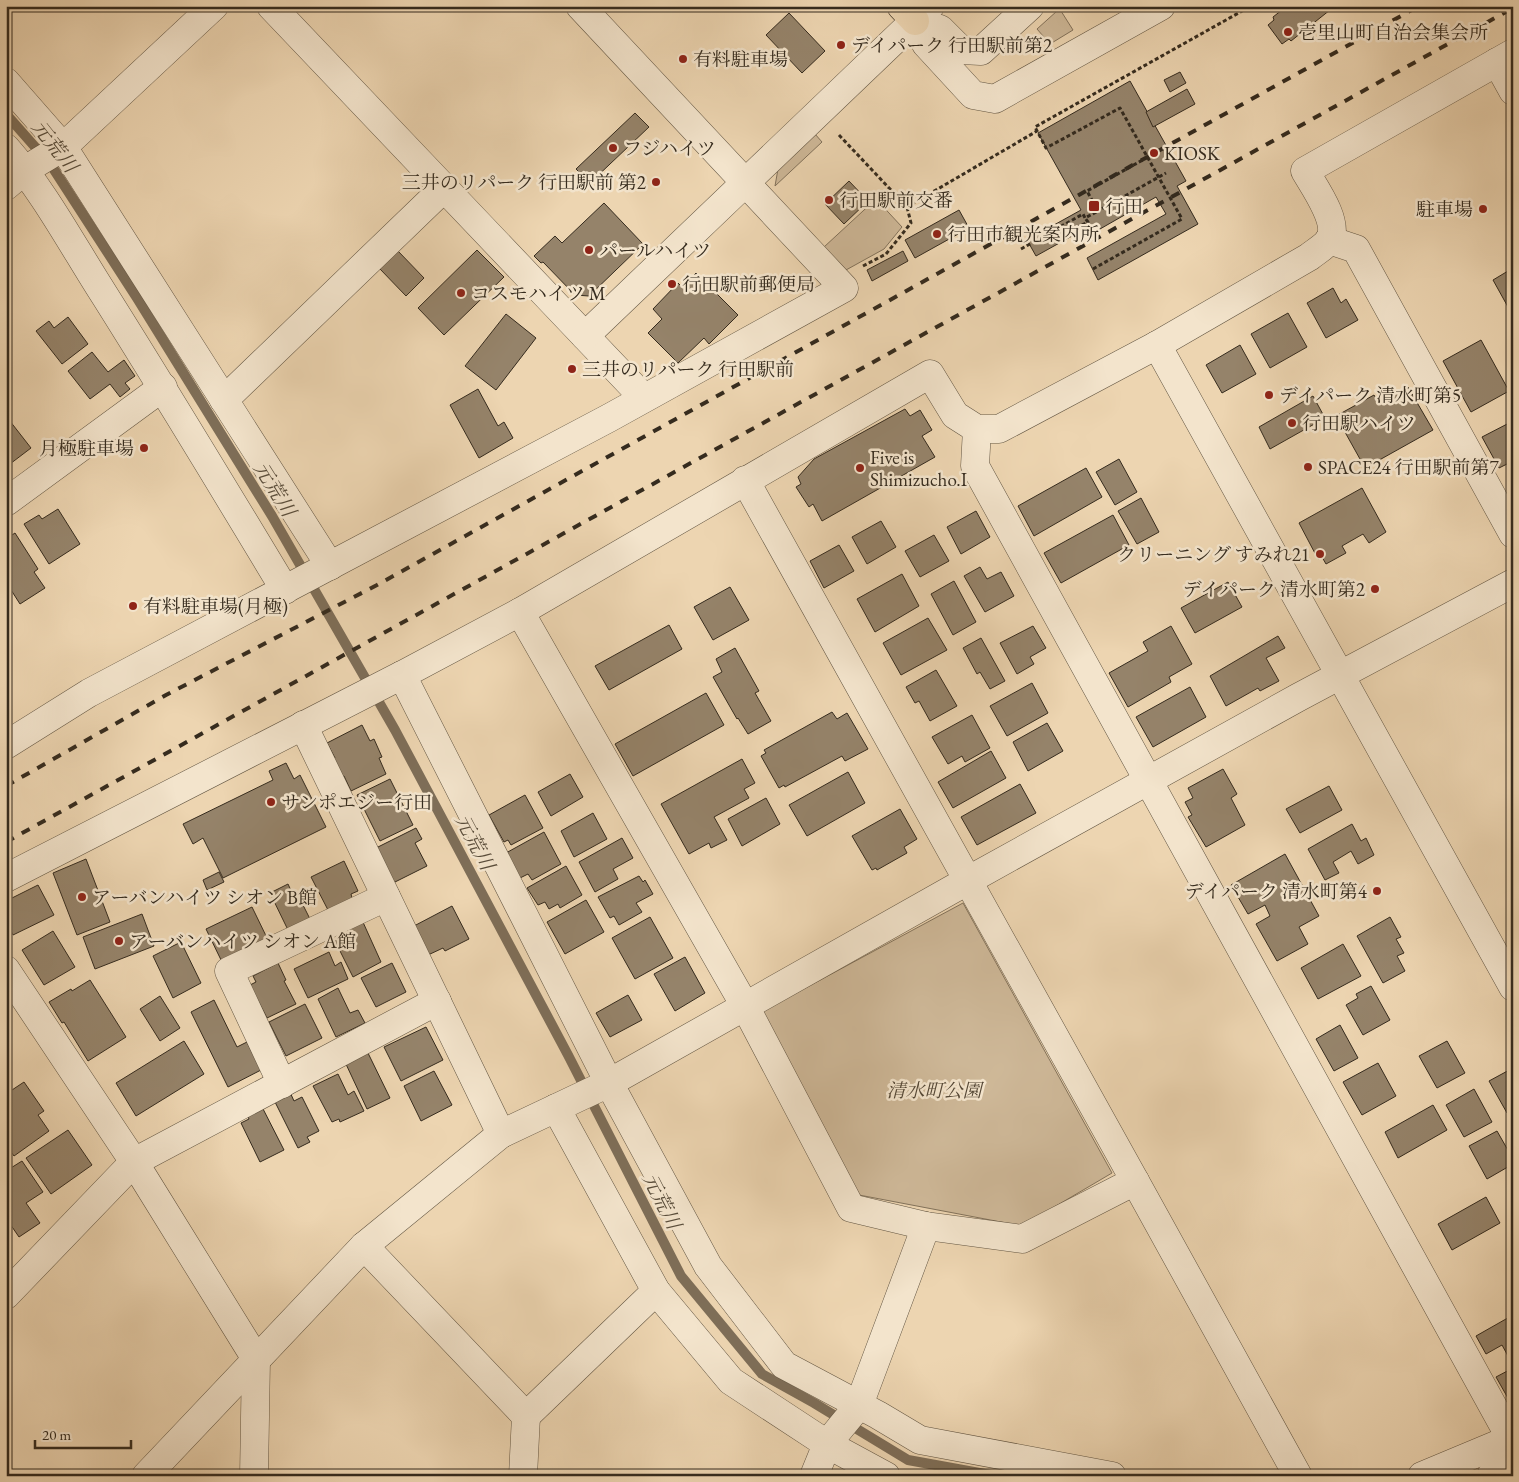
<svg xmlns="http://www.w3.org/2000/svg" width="1519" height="1482" font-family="'EB Garamond','Noto Serif JP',serif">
<rect width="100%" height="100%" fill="#edd5b1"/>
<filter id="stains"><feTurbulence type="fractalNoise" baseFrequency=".004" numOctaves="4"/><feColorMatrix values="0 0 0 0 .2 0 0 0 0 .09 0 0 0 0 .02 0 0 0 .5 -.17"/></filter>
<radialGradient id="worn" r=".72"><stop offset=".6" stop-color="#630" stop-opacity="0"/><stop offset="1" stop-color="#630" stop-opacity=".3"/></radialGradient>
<!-- green -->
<g fill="#ceb898" stroke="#82725b">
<path d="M1057 11H1061L1073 30 1050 44 1037 29Z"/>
<path d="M815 134 822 142 775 186 778 169Z"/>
<path d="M876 199 902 227 884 249 846 270 824 247Z"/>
<path d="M963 903 1112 1173 1022 1226 859 1195 759 1013Z"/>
</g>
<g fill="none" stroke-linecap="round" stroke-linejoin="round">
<!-- stream -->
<path stroke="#7e6e58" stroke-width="10" d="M6 114 51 165 137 298 272 516 395 730 568 1055 681 1276 762 1374 814 1403 908 1460 996 1476"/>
</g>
<!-- building -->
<g fill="#95836a" stroke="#352b1e">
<path d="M1287 6H1335L1291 41 1289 39 1282 44 1268 25 1274 20 1273 17Z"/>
<path d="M789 13 825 51 802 73 766 35Z"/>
<path d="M1180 72 1186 83 1170 92 1164 80Z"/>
<path d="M1130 81 1186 181 1177 186 1198 224 1098 280 1087 258 1166 214 1156 197 1093 233 1090 226 1036 256 1027 240 1081 210 1038 133Z"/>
<path d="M1187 89 1195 104 1153 127 1146 112Z"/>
<path d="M635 113 649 127 590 183 576 169Z"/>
<path d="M849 181 868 201 844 224 825 204Z"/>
<path d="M604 203 643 244 589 296 575 295 543 262 541 263 534 256 555 236 562 243Z"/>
<path d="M959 210 969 228 915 258 905 240Z"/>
<path d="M477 250 504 277 444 335 418 308Z"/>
<path d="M398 251 424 278 406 296 380 269Z"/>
<path d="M903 251 908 261 872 281 867 270Z"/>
<path d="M1513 268V316L1493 280Z"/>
<path d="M696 273 738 315 709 344 704 338 678 363 648 333 662 319 653 309 678 283 682 287Z"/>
<path d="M1333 288 1341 303 1346 299 1358 320 1326 338 1307 303Z"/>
<path d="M1288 313 1307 347 1270 368 1251 334Z"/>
<path d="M506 314 536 338 496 390 465 366Z"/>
<path d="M68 317 88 344 62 364 36 331 49 321 54 328Z"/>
<path d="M1481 340 1509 391 1471 412 1443 361Z"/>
<path d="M1240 345 1256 374 1222 393 1206 365Z"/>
<path d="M92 352 108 372 124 360 135 376 125 383 130 389 120 397 110 384 90 399 68 371Z"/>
<path d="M1408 387 1433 430 1365 468 1336 416 1374 395 1379 403Z"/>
<path d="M478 389 498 426 504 422 513 438 479 458 450 405Z"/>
<path d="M1313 396 1325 418 1270 449 1259 427Z"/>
<path d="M905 409 910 416 920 410 932 430 922 436 935 457 822 521 813 504 809 507 796 487 801 484 798 477 814 459Z"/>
<path d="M6 416 31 448 6 467Z"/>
<path d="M1513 421V461L1499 468 1482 437Z"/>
<path d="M1119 459 1137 492 1115 505 1096 472Z"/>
<path d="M1086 468 1102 497 1034 536 1018 506Z"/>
<path d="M1362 488 1386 532 1369 543 1363 534 1342 546 1346 553 1326 564 1322 557 1318 559 1299 523Z"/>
<path d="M1141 498 1159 532 1137 544 1118 511Z"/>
<path d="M58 509 80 544 49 564 24 524 39 515 42 519Z"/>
<path d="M976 511 990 537 961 554 947 527Z"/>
<path d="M1113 515 1129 545 1061 583 1044 553Z"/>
<path d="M881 521 896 547 867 564 852 537Z"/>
<path d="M15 533 38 569 34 572 45 588 20 604 6 582V539Z"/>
<path d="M934 535 949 561 920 577 905 551Z"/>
<path d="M839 545 854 571 824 588 810 561Z"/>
<path d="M980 567 987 579 1001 572 1014 596 985 612 964 576Z"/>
<path d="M902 574 919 606 875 632 857 599Z"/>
<path d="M954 581 976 622 953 635 931 594Z"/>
<path d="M1228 582 1242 607 1195 633 1181 608Z"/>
<path d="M730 587 749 620 713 640 694 607Z"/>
<path d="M928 618 947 650 901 675 883 643Z"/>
<path d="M669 625 682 649 609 690 595 666Z"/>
<path d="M1033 626 1046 648 1030 657 1034 664 1017 674 1000 643Z"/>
<path d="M1171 626 1192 664 1169 677 1171 682 1128 707 1109 673 1148 651 1143 642Z"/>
<path d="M1278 636 1285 648 1266 658 1279 681 1260 691 1258 688 1226 706 1210 676Z"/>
<path d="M981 638 1005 681 990 689 980 672 977 674 963 648Z"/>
<path d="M735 648 759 691 755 693 771 721 748 734 738 718 737 719 713 677 722 672 716 659Z"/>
<path d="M936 670 957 706 930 721 919 701 915 703 906 687Z"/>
<path d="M1032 683 1048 713 1007 736 990 706Z"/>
<path d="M1190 687 1206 717 1153 747 1136 717Z"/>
<path d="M706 693 724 725 633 776 615 744Z"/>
<path d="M832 712 837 719 847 713 868 749 845 761 842 756 785 787 784 785 779 788 761 756 766 753 764 750Z"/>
<path d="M972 715 990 748 965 762 962 756 948 764 932 737Z"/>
<path d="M1047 723 1063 751 1028 771 1013 742Z"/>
<path d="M362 725 370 741 374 739 382 757 379 758 386 774 351 791 344 776 340 778 331 761 335 758 327 743Z"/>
<path d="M991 751 1006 778 953 808 938 782Z"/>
<path d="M742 759 755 783 744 789 749 798 714 817 727 840 711 848 709 843 689 854 661 804Z"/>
<path d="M286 763 294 779 300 775 326 827 223 878 203 838 193 844 183 824 273 780 269 771Z"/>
<path d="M1223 769 1237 794 1231 798 1245 825 1206 847 1188 817 1192 815 1185 802 1193 798 1188 788Z"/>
<path d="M848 772 865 803 807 836 789 805Z"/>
<path d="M570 774 583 797 551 816 538 792Z"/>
<path d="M390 779 413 825 380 841 357 795Z"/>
<path d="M1020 784 1036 813 977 845 961 817Z"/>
<path d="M1329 786 1342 810 1300 833 1286 809Z"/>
<path d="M525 795 543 828 511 845 508 840 504 842 489 815Z"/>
<path d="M766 798 780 824 742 846 728 819Z"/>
<path d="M900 809 917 839 904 847 907 853 877 870 876 868 872 870 852 836Z"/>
<path d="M593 813 607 839 574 857 561 831Z"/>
<path d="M1352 824 1361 841 1366 838 1374 855 1358 864 1351 851 1333 862 1339 873 1325 880 1308 849Z"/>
<path d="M416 828 422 839 415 843 427 866 393 883 376 848Z"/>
<path d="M544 832 561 864 532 880 528 874 520 878 506 853Z"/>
<path d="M622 838 633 858 613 869 618 879 595 892 579 862Z"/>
<path d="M1285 854 1319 916 1299 927 1308 944 1277 961 1256 924 1270 916 1265 905 1248 914 1231 885Z"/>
<path d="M86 859 110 922 77 935 53 873Z"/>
<path d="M344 861 358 891 351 894 352 898 328 910 311 877Z"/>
<path d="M566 866 582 895 560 908 558 904 549 909 545 902 538 905 527 888Z"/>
<path d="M219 872 224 882 207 890 203 880Z"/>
<path d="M639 876 643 882 645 880 653 894 636 903 642 912 619 925 614 916 610 918 598 897Z"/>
<path d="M288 884 294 897 298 895 310 919 288 930 270 893Z"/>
<path d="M38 885 54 915 13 935 6 921V901Z"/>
<path d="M586 900 604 932 565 954 547 922Z"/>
<path d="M452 906 469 939 445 951 443 948 428 955 414 926Z"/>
<path d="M252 907 269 942 223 964 206 929Z"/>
<path d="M142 914 154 946 95 969 83 937Z"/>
<path d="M650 917 673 958 635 979 612 938Z"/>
<path d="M1390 917 1401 937 1396 939 1404 953 1397 956 1405 971 1383 983 1357 936Z"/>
<path d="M362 920 381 962 353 977 335 941 343 937 340 931Z"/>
<path d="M53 931 75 967 44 985 22 950Z"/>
<path d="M181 942 201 983 173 998 153 956Z"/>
<path d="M1343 944 1361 976 1318 999 1301 968Z"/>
<path d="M329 952 335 966 341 962 348 979 308 998 294 969Z"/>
<path d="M685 957 705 993 675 1011 654 974Z"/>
<path d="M278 963 286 980 284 981 296 1004 267 1018 250 985 256 982 253 976Z"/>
<path d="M392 963 406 992 376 1007 361 978Z"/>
<path d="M90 980 126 1037 88 1061 64 1022 62 1023 49 1002 71 989 72 991Z"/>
<path d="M1371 986 1390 1020 1363 1035 1346 1005 1358 998 1356 994Z"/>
<path d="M338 988 350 1013 358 1010 365 1023 336 1037 318 999Z"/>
<path d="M628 995 642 1020 610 1037 596 1013Z"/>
<path d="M160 996 180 1028 160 1041 140 1009Z"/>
<path d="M214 1000 237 1047 247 1042 261 1070 228 1087 191 1012Z"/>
<path d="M305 1004 322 1038 286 1056 269 1022Z"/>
<path d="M1340 1025 1358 1058 1334 1071 1316 1039Z"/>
<path d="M426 1027 443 1060 401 1081 384 1047Z"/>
<path d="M184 1041 204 1074 136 1116 116 1083Z"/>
<path d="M1447 1041 1465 1073 1437 1088 1419 1056Z"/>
<path d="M367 1051 390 1098 367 1109 345 1062Z"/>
<path d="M1378 1063 1396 1096 1362 1115 1343 1082Z"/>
<path d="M1513 1068V1110L1507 1113 1489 1081Z"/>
<path d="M434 1071 452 1105 421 1121 404 1086Z"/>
<path d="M338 1074 348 1095 354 1091 364 1111 340 1122 339 1119 332 1122 313 1086Z"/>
<path d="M24 1082 44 1111 38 1115 49 1131 14 1156 6 1145V1094Z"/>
<path d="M1474 1089 1492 1122 1464 1137 1446 1105Z"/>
<path d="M289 1090 294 1101 302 1097 319 1131 307 1137 310 1142 298 1148 273 1098Z"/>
<path d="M260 1103 284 1150 260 1162 241 1123 249 1119 245 1110Z"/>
<path d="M1433 1105 1447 1130 1398 1158 1385 1132Z"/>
<path d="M68 1130 92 1165 51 1194 26 1158Z"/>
<path d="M1497 1131 1513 1159V1164L1487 1179 1469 1146Z"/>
<path d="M22 1161 43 1192 26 1203 40 1223 19 1237 6 1218V1171Z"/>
<path d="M1486 1197 1500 1223 1452 1250 1438 1224Z"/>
<path d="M1513 1315V1354L1508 1356 1502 1345 1486 1354 1476 1336Z"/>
<path d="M1513 1368V1407L1496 1377Z"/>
</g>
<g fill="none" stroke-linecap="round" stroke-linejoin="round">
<defs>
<g id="minor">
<path d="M271 6 644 398"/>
<path d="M915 21 926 44 973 95 995 99 1161 6"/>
<path d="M915 21 940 29 961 50 981 51 1030 6"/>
<path d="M1497 62 1513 91"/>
<path d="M6 82 63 147 330 566"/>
<path d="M6 148C44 191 74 248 105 296 166 393 226 492 285 590"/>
<path d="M6 186 25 170 63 147 214 6"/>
<path d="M1329 240 1356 249 1513 534"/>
<path d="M585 336 930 6"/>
<path d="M1157 345 1513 987"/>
<path d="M224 400 444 188"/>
<path d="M977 429 975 466 1511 1439 1491 1476"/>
<path d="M745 480 1135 1181 1298 1476"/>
<path d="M6 502 163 387"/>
<path d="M520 612 745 1006 851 1208 926 1226 1022 1239 1135 1181"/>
<path d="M303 725 501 1134"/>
<path d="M6 745 89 693 609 418 844 288 580 6"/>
<path d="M6 878 402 675"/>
<path d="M6 970 134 1162 256 1359 254 1476"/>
<path d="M282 1084 229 971 386 897"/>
<path d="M556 1108 656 1291 731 1381 827 1444 886 1476"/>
<path d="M364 1246 526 1416 523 1476"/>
<path d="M6 1295 134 1162 437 1001"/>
<path d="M526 1416 656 1291"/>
<path d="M146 1476 364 1246 501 1134 609 1083 967 881 1299 697 1513 583"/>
<path d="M814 1476 827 1444 859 1405 926 1226"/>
<path d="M1112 1476 920 1440 878 1415 784 1365 708 1266 609 1083 402 675 520 612 930 374 955 415 977 429H999L1157 345 1309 257C1315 252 1326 246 1330 239 1339 221 1314 187 1305 171L1513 53"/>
<path d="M1422 1476 1513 1438"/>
</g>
<path id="major" d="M901 6 915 21"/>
</defs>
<!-- minor casing -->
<use href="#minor" stroke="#635643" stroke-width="29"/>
<!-- major casing -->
<use href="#major" stroke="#352b1e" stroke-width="29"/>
<!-- path -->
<g stroke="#352b1e" stroke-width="3" stroke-dasharray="4 2.5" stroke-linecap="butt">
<path d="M839 135 907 207 1037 131"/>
<path d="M1148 157 1087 191 1098 211 1166 173"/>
<path d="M1076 228 1088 222 1085 218"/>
<path d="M1021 249 1083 214 1085 218 1098 211"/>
<path d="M863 266 886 254 911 223 907 207"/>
<path d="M1093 269 1182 219 1120 108 1046 148 1035 127 1251 6"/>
</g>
<!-- minor -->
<use href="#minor" stroke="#f3e4cc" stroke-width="28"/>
<!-- major -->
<use href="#major" stroke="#edd5b1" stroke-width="28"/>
<!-- rail -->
<g stroke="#352b1e" stroke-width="4" stroke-dasharray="9 9" stroke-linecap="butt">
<path d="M6 786 166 695 377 585 1419 6"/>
<path d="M6 842 1513 8"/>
</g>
</g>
<!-- markers -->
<g fill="#8f2418" stroke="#f3e4cc" stroke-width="2">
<circle cx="1288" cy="32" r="5"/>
<circle cx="841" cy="45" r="5"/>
<circle cx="683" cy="59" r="5"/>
<circle cx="613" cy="148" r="5"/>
<circle cx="1154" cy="153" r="5"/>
<circle cx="656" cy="182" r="5"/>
<circle cx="829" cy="200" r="5"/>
<rect x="1088" y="200" width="12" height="12" rx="2.5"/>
<circle cx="1483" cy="209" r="5"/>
<circle cx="937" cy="234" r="5"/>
<circle cx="589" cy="250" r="5"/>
<circle cx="672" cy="284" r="5"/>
<circle cx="461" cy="293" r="5"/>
<circle cx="572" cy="369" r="5"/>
<circle cx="1269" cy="395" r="5"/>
<circle cx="1292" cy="423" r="5"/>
<circle cx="144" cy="448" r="5"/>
<circle cx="1308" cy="467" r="5"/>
<circle cx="860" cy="468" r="5"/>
<circle cx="1320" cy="554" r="5"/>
<circle cx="1375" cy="589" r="5"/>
<circle cx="133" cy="606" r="5"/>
<circle cx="271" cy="802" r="5"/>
<circle cx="1377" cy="891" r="5"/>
<circle cx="82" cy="897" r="5"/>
<circle cx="119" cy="941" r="5"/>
</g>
<g text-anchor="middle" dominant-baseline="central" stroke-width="5" stroke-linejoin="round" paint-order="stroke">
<!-- poi labels -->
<g font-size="19" fill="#352b1e" stroke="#f3e4cc" text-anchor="start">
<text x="1298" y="32">壱里山町自治会集会所</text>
<text x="851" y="45">デイパーク 行田駅前第2</text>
<text x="693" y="59">有料駐車場</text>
<text x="623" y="148">フジハイツ</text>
<text x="1164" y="153">KIOSK</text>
<text x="646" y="182" text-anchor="end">三井のリパーク 行田駅前 第2</text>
<text x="839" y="200">行田駅前交番</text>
<text x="1105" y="206">行田</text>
<text x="1473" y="209" text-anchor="end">駐車場</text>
<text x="947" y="234">行田市観光案内所</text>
<text x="599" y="250">パールハイツ</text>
<text x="682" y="284">行田駅前郵便局</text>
<text x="471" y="293">コスモハイツ M</text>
<text x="582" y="369">三井のリパーク 行田駅前</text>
<text x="1279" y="395">デイパーク 清水町第5</text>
<text x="1302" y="423">行田駅ハイツ</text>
<text x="134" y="448" text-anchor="end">月極駐車場</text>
<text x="870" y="457">Five is<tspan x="870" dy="22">Shimizucho.Ⅰ</tspan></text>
<text x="1318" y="467">SPACE24 行田駅前第7</text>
<text x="1310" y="554" text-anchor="end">クリーニング すみれ21</text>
<text x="1365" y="589" text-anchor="end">デイパーク 清水町第2</text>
<text x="143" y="606">有料駐車場(月極)</text>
<text x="281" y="802">サンポエジー行田</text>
<text x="1367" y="891" text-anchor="end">デイパーク 清水町第4</text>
<text x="92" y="897">アーバンハイツ シオン B館</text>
<text x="129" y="941">アーバンハイツ シオン A館</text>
</g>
<!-- park labels -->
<g font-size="19" font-style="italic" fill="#544736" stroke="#f3e4cc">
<text x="934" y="1090">清水町公園</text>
</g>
<!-- water labels -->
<g font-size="20" font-style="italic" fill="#594d3b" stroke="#f3e4cc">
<text transform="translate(55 146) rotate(52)">元荒川</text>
<text transform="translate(275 489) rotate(58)">元荒川</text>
<text transform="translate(475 842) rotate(62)">元荒川</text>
<text transform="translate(662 1201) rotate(63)">元荒川</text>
</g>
</g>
<!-- margin -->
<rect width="1519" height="1482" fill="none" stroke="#edd5b1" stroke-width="25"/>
<rect x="8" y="8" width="1504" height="1467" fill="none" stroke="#352b1e" stroke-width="2.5"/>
<rect x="12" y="12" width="1494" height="1457" fill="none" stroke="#352b1e"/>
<!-- scale -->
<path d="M35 1440v8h96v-8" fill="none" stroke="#352b1e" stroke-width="2.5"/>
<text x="42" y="1440" font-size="15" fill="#352b1e" stroke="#f3e4cc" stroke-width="4" paint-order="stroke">20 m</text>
<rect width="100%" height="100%" filter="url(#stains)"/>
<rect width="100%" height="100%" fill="url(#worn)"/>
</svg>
